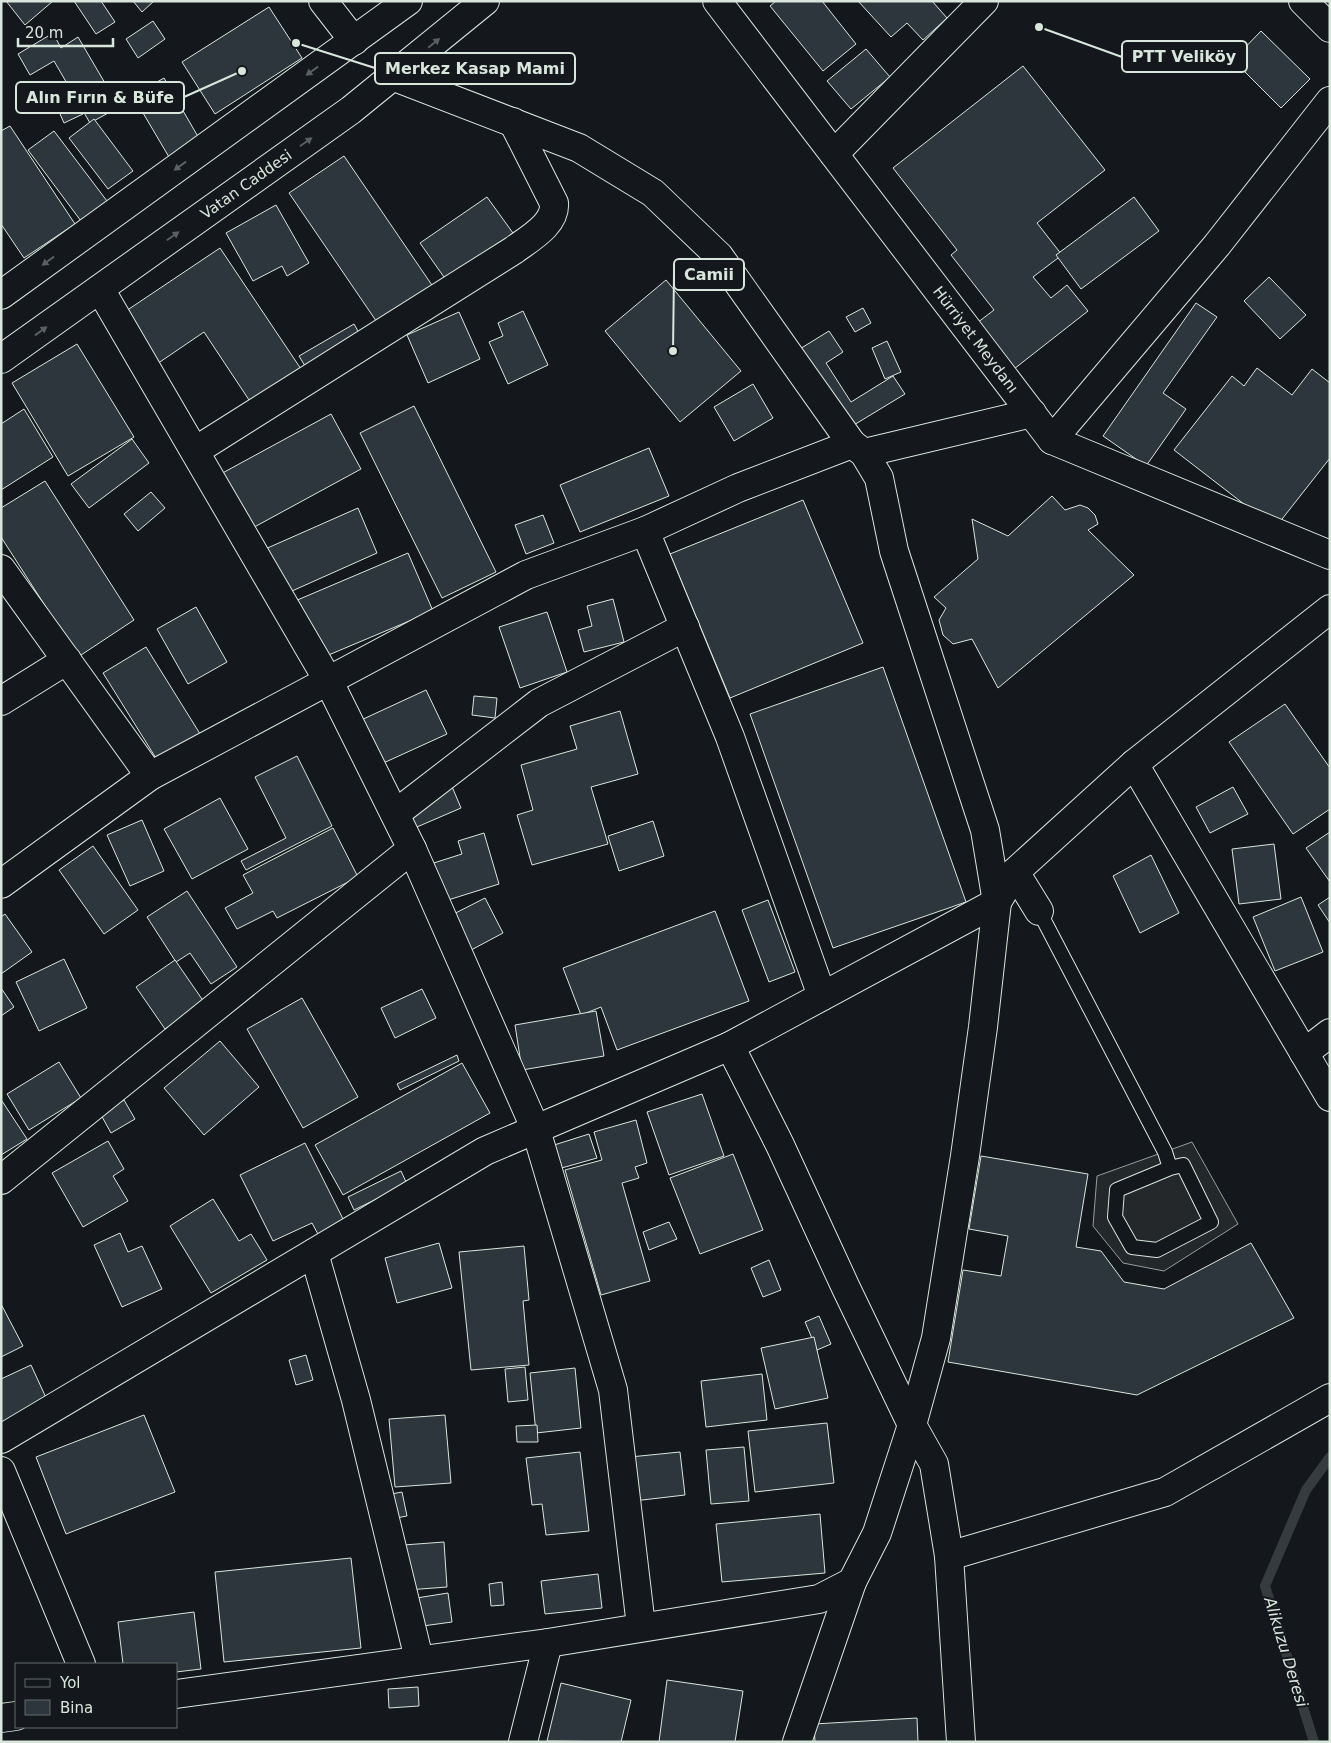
<svg xmlns="http://www.w3.org/2000/svg" width="1331" height="1743" font-family="'DejaVu Sans',sans-serif">
<rect width="100%" height="100%" fill="#14181c"/>
<!-- parking -->
<path fill="#24282b" stroke="#939e99" d="M1192 1142 1238 1224 1164 1271 1123 1263 1093 1226 1097 1176Z"/>
<g fill="none" stroke-linecap="round" stroke-linejoin="round">
<!-- stream -->
<path stroke="#363b3e" stroke-width="10" d="M1314 1742 1265 1586 1306 1490 1330 1457"/>
</g>
<!-- building -->
<g fill="#2c363c" stroke="#d8e6dc">
<path d="M6 1H53L25 25Z"/>
<path d="M74 1H101L115 22 96 34Z"/>
<path d="M133 1H154L142 12Z"/>
<path d="M776 1H822L856 44 823 71 770 6Z"/>
<path d="M858 1H932L947 18 923 40 907 23 891 37Z"/>
<path d="M269 7 302 58 215 114 182 62Z"/>
<path d="M153 21 165 39 138 58 126 39Z"/>
<path d="M1261 31 1310 79 1281 108 1233 60Z"/>
<path d="M53 33 61 48 78 37 119 107 90 123 54 61 30 75 18 54Z"/>
<path d="M866 49 890 77 851 109 827 81Z"/>
<path d="M1023 66 1105 170 1037 223 1062 255 1033 277 1051 298 1067 285 1088 311 1014 369 977 323 994 310 951 255 957 250 893 168Z"/>
<path d="M164 78 200 140 169 157 133 96Z"/>
<path d="M71 90 83 114 64 123 53 98Z"/>
<path d="M94 119 133 171 108 189 69 138Z"/>
<path d="M10 126 75 224 24 258 1 224V131Z"/>
<path d="M54 131 107 201 81 221 28 150Z"/>
<path d="M344 156 438 294 383 331 289 193Z"/>
<path d="M487 197 518 240 451 287 420 243Z"/>
<path d="M1134 197 1159 231 1081 289 1056 255Z"/>
<path d="M276 205 309 263 287 276 282 266 253 281 226 233Z"/>
<path d="M220 248 307 378 257 412 204 332 154 366 120 315Z"/>
<path d="M1269 277 1306 315 1280 339 1244 301Z"/>
<path d="M666 280 741 371 680 422 605 331Z"/>
<path d="M1196 303 1217 317 1163 393 1186 409 1146 466 1103 436Z"/>
<path d="M863 308 871 323 855 332 846 317Z"/>
<path d="M523 311 548 365 508 384 489 342 503 336 498 323Z"/>
<path d="M459 312 480 359 428 383 407 335Z"/>
<path d="M354 324 367 347 313 379 299 356Z"/>
<path d="M829 331 843 352 826 363 851 402 893 376 905 394 839 434 790 355Z"/>
<path d="M887 341 901 372 885 379 872 348Z"/>
<path d="M77 344 134 437 68 476 12 383Z"/>
<path d="M1257 368 1292 395 1312 369 1330 383V458L1275 528 1174 450 1232 376 1244 386Z"/>
<path d="M753 384 773 418 734 441 714 407Z"/>
<path d="M414 406 496 572 442 598 360 433Z"/>
<path d="M24 409 53 457 1 490V424Z"/>
<path d="M331 414 361 469 247 531 217 476Z"/>
<path d="M132 439 149 463 89 508 71 484Z"/>
<path d="M649 448 669 496 580 532 560 485Z"/>
<path d="M45 481 134 620 78 657 1 537V508Z"/>
<path d="M151 492 165 508 138 531 124 514Z"/>
<path d="M1052 496 1065 510 1080 505 1088 508 1095 515 1098 524 1088 530 1134 575 998 688 972 639 953 644 943 635 939 620 946 608 934 597 978 559 972 519 1008 536Z"/>
<path d="M803 500 863 643 730 698 670 554Z"/>
<path d="M358 508 377 553 283 595 263 550Z"/>
<path d="M543 515 554 543 526 554 515 525Z"/>
<path d="M408 553 433 611 319 659 295 601Z"/>
<path d="M613 599 624 642 584 652 578 630 592 626 587 606Z"/>
<path d="M196 607 227 662 188 684 157 629Z"/>
<path d="M547 612 567 672 520 688 499 627Z"/>
<path d="M146 647 202 737 159 763 103 673Z"/>
<path d="M883 667 966 902 833 948 750 714Z"/>
<path d="M426 690 447 734 379 765 359 721Z"/>
<path d="M474 696 497 698 495 718 472 715Z"/>
<path d="M1285 704 1330 768V809L1293 834 1229 742Z"/>
<path d="M620 711 638 774 591 787 608 844 532 865 517 815 533 810 521 765 577 749 570 726Z"/>
<path d="M297 756 332 826 246 870 241 861 286 838 255 777Z"/>
<path d="M448 777 461 808 396 836Z"/>
<path d="M1233 787 1248 814 1210 833 1196 807Z"/>
<path d="M220 798 248 849 192 879 164 829Z"/>
<path d="M142 820 164 871 130 886 107 835Z"/>
<path d="M653 821 664 856 619 871 608 836Z"/>
<path d="M333 828 358 877 277 918 273 911 237 929 225 908 253 893 243 875Z"/>
<path d="M1330 832V882L1306 848Z"/>
<path d="M484 833 499 884 429 906 418 868 462 854 458 841Z"/>
<path d="M1274 844 1281 899 1239 904 1232 849Z"/>
<path d="M93 846 138 910 104 934 59 870Z"/>
<path d="M1151 855 1179 913 1140 933 1113 876Z"/>
<path d="M187 891 237 967 211 984 190 953 176 962 147 917Z"/>
<path d="M1301 897 1323 952 1275 971 1253 917Z"/>
<path d="M1330 897V923L1318 905Z"/>
<path d="M485 898 503 933 458 957 440 921Z"/>
<path d="M768 900 795 972 769 982 742 910Z"/>
<path d="M715 911 749 1001 617 1050 601 1007 581 1015 563 968Z"/>
<path d="M5 914 32 952 1 974V917Z"/>
<path d="M64 959 87 1008 39 1031 16 982Z"/>
<path d="M175 960 204 1002 165 1029 136 987Z"/>
<path d="M1 988 14 1007 1 1016Z"/>
<path d="M422 989 436 1018 395 1038 381 1008Z"/>
<path d="M302 998 358 1097 303 1128 247 1029Z"/>
<path d="M596 1011 604 1056 522 1070 515 1025Z"/>
<path d="M220 1041 259 1087 204 1135 164 1088Z"/>
<path d="M457 1055 459 1061 400 1090 397 1084Z"/>
<path d="M59 1062 81 1098 29 1130 7 1094Z"/>
<path d="M462 1063 490 1113 343 1195 315 1145Z"/>
<path d="M702 1094 724 1156 669 1175 647 1112Z"/>
<path d="M124 1100 135 1119 111 1133 100 1113Z"/>
<path d="M2 1101 27 1139 1 1155V1102Z"/>
<path d="M636 1120 647 1163 635 1167 639 1178 622 1183 650 1281 601 1295 565 1170 602 1160 594 1132Z"/>
<path d="M589 1134 597 1158 558 1169 551 1146Z"/>
<path d="M108 1141 124 1169 113 1176 128 1201 83 1227 52 1173Z"/>
<path d="M305 1143 345 1223 319 1236 312 1223 273 1241 240 1175Z"/>
<path d="M733 1154 763 1230 700 1254 670 1178Z"/>
<path d="M981 1156 1088 1174 1076 1247 1101 1251 1124 1282 1164 1289 1251 1243 1294 1318 1137 1395 948 1362 963 1270 1001 1276 1008 1236 969 1229Z"/>
<path d="M401 1171 407 1184 354 1210 348 1197Z"/>
<path d="M213 1199 239 1241 251 1234 267 1260 211 1293 170 1226Z"/>
<path d="M669 1222 677 1239 649 1250 643 1232Z"/>
<path d="M120 1233 128 1252 142 1246 162 1289 122 1307 94 1245Z"/>
<path d="M439 1243 452 1288 397 1303 385 1258Z"/>
<path d="M524 1246 529 1300 523 1301 529 1365 471 1370 459 1252Z"/>
<path d="M769 1260 781 1290 763 1297 751 1268Z"/>
<path d="M1 1304 23 1346 1 1357Z"/>
<path d="M819 1316 831 1344 817 1350 805 1322Z"/>
<path d="M814 1337 828 1398 775 1409 761 1348Z"/>
<path d="M306 1355 313 1380 296 1385 289 1360Z"/>
<path d="M31 1365 48 1402 1 1424V1379Z"/>
<path d="M525 1367 528 1400 508 1402 505 1369Z"/>
<path d="M575 1368 581 1428 536 1433 530 1373Z"/>
<path d="M762 1374 767 1420 706 1427 701 1381Z"/>
<path d="M144 1415 175 1492 66 1534 36 1457Z"/>
<path d="M445 1415 451 1483 395 1487 389 1419Z"/>
<path d="M827 1423 834 1483 755 1492 748 1431Z"/>
<path d="M537 1425 538 1442H517L516 1426Z"/>
<path d="M744 1447 749 1501 711 1504 706 1450Z"/>
<path d="M580 1452 589 1531 546 1535 542 1504 532 1505 526 1458Z"/>
<path d="M680 1452 685 1495 625 1502 620 1458Z"/>
<path d="M402 1492 407 1516 380 1521 375 1497Z"/>
<path d="M820 1514 825 1573 722 1582 716 1524Z"/>
<path d="M444 1542 447 1587 394 1591 390 1546Z"/>
<path d="M351 1558 361 1648 224 1662 215 1572Z"/>
<path d="M598 1574 602 1608 545 1614 541 1581Z"/>
<path d="M502 1582 504 1605 491 1606 489 1584Z"/>
<path d="M448 1593 452 1622 408 1628 404 1600Z"/>
<path d="M194 1612 201 1669 176 1672V1664H123L118 1622Z"/>
<path d="M667 1680 743 1691 735 1742H659Z"/>
<path d="M561 1683 631 1700 621 1742 547 1741Z"/>
<path d="M418 1687 419 1706 389 1708 388 1689Z"/>
<path d="M917 1718 918 1742H815L814 1724Z"/>
</g>
<g fill="none" stroke-linecap="round" stroke-linejoin="round">
<defs>
<path id="lane" d="M1039 911 1165 1152 1170 1168 1117 1190 1115 1217 1132 1247 1157 1250 1211 1222 1183 1165 1170 1168"/>
<g id="street">
<path id="s1" d="M717 1 1052 440 1330 555"/>
<path d="M1303 1 1330 28"/>
<path d="M834 154 984 1"/>
<path d="M100 289 329 682 412 849 536 1130 613 1390 641 1626"/>
<path d="M1052 440 1217 245 1330 101"/>
<path d="M195 451 514 250C530 238 556 224 554 203L513 122"/>
<path d="M864 453 1032 413"/>
<path d="M645 531 730 737 822 996"/>
<path d="M1 569 150 776"/>
<path d="M1 701 67 660"/>
<path d="M1134 764 1330 1097"/>
<path d="M395 814 539 703 685 627"/>
<path d="M1015 872 1039 911"/>
<path d="M1 884 150 776 526 575 645 531 738 488 852 444"/>
<path d="M730 1046 780 1145 846 1288 912 1425 934 1464 949 1556 961 1742"/>
<path d="M1304 1053 1330 1033"/>
<path d="M1 1180 412 849"/>
<path d="M314 1253 356 1400 419 1659"/>
<path d="M1 1439 485 1151 730 1046 997 902 1015 872 1134 764 1330 609"/>
<path d="M1 1471 81 1664"/>
<path d="M949 1556 1165 1492 1330 1398"/>
<path d="M176 1694 548 1643 819 1599 852 1582 877 1533 912 1425 936 1338 965 1156 983 1027 997 902 985 830 894 551 879 478 864 453 852 444 719 256 653 193 579 148 392 76"/>
<path d="M1 1718 16 1716"/>
<path d="M523 1742 548 1643"/>
<path d="M797 1742 852 1582"/>
</g>
<g id="secondary">
<path d="M323 1 354 41"/>
<path d="M1 295 408 1"/>
<path id="s2" d="M1 359 351 110 485 1"/>
</g>
</defs>
<!-- lane casing -->
<use href="#lane" stroke="#d8e6dc" stroke-width="16"/>
<!-- street casing -->
<use href="#street" stroke="#d8e6dc" stroke-width="30"/>
<!-- secondary casing -->
<use href="#secondary" stroke="#d8e6dc" stroke-width="30"/>
<!-- lane -->
<use href="#lane" stroke="#14181c" stroke-width="14"/>
<!-- street -->
<use href="#street" stroke="#14181c" stroke-width="28"/>
<!-- secondary -->
<use href="#secondary" stroke="#14181c" stroke-width="28"/>
</g>
<!-- one-way arrows -->
<defs><path id="oneway-solid" d="M-6-.8H1V-3.2L6.5 0L1 3.2V.8H-6Z" transform="scale(1.25)"/></defs>
<g fill="#59605f">
<use href="#oneway-solid" transform="translate(434 43) rotate(-39)"/>
<use href="#oneway-solid" transform="translate(312 71) rotate(144)"/>
<use href="#oneway-solid" transform="translate(306 142) rotate(-35)"/>
<use href="#oneway-solid" transform="translate(180 166) rotate(144)"/>
<use href="#oneway-solid" transform="translate(173 236) rotate(-35)"/>
<use href="#oneway-solid" transform="translate(48 261) rotate(144)"/>
<use href="#oneway-solid" transform="translate(41 331) rotate(-36)"/>
</g>
<g text-anchor="middle" dominant-baseline="central" stroke-width="4" stroke-linejoin="round" paint-order="stroke">
<!-- street labels -->
<g font-size="15" fill="#d8e6dc" stroke="#14181c">
<text stroke="none"><textPath href="#s2" startOffset="301">Vatan Caddesi</textPath></text>
<text stroke="none"><textPath href="#s1" startOffset="426">Hürriyet Meydanı</textPath></text>
</g>
<!-- water labels -->
<g font-size="16" font-style="italic" fill="#d8e6dc" stroke="#14181c">
<text transform="translate(1286 1652) rotate(73)">Alikuzu Deresi</text>
</g>
</g>
<!-- callouts -->
<path fill="none" stroke="#d8e6dc" stroke-width="2" d="M1039 27L1122 57M296 43L375 68M242 71L184 97M673 351L674 274"/>
<g fill="#d8e6dc" stroke="#14181c" stroke-width="2">
<circle cx="1039" cy="27" r="5"/>
<circle cx="296" cy="43" r="5"/>
<circle cx="242" cy="71" r="5"/>
<circle cx="673" cy="351" r="5"/>
</g>
<g fill="#14181c" stroke="#d8e6dc" stroke-width="2">
<rect x="1122" y="41" width="125" height="31" rx="5"/>
<rect x="375" y="53" width="200" height="31" rx="5"/>
<rect x="16" y="82" width="168" height="31" rx="5"/>
<rect x="674" y="259" width="70" height="31" rx="5"/>
</g>
<g font-size="16" text-anchor="middle" font-weight="bold" fill="#d8e6dc">
<text x="1184" y="62">PTT Veliköy</text>
<text x="475" y="74">Merkez Kasap Mami</text>
<text x="100" y="103">Alın Fırın &amp; Büfe</text>
<text x="709" y="280">Camii</text>
</g>
<!-- border -->
<rect width="1331" height="1743" fill="none" stroke="#d8e6dc" stroke-width="5"/>
<!-- legend -->
<rect x="15" y="1663" width="162" height="65" fill="#14181c" stroke="#626a69"/>
<rect x="25" y="1679" width="25" height="8" fill="#14181c" stroke="#626a69"/>
<text x="60" y="1688" font-size="15" fill="#d8e6dc">Yol</text>
<rect x="25" y="1700" width="25" height="15" fill="#2c363c" stroke="#626a69"/>
<text x="60" y="1713" font-size="15" fill="#d8e6dc">Bina</text>
<!-- scale -->
<path d="M18 38v8h95v-8" fill="none" stroke="#d8e6dc" stroke-width="2.5"/>
<text x="25" y="38" font-size="15" fill="#d8e6dc" stroke="#14181c" stroke-width="4" paint-order="stroke">20 m</text>
</svg>
